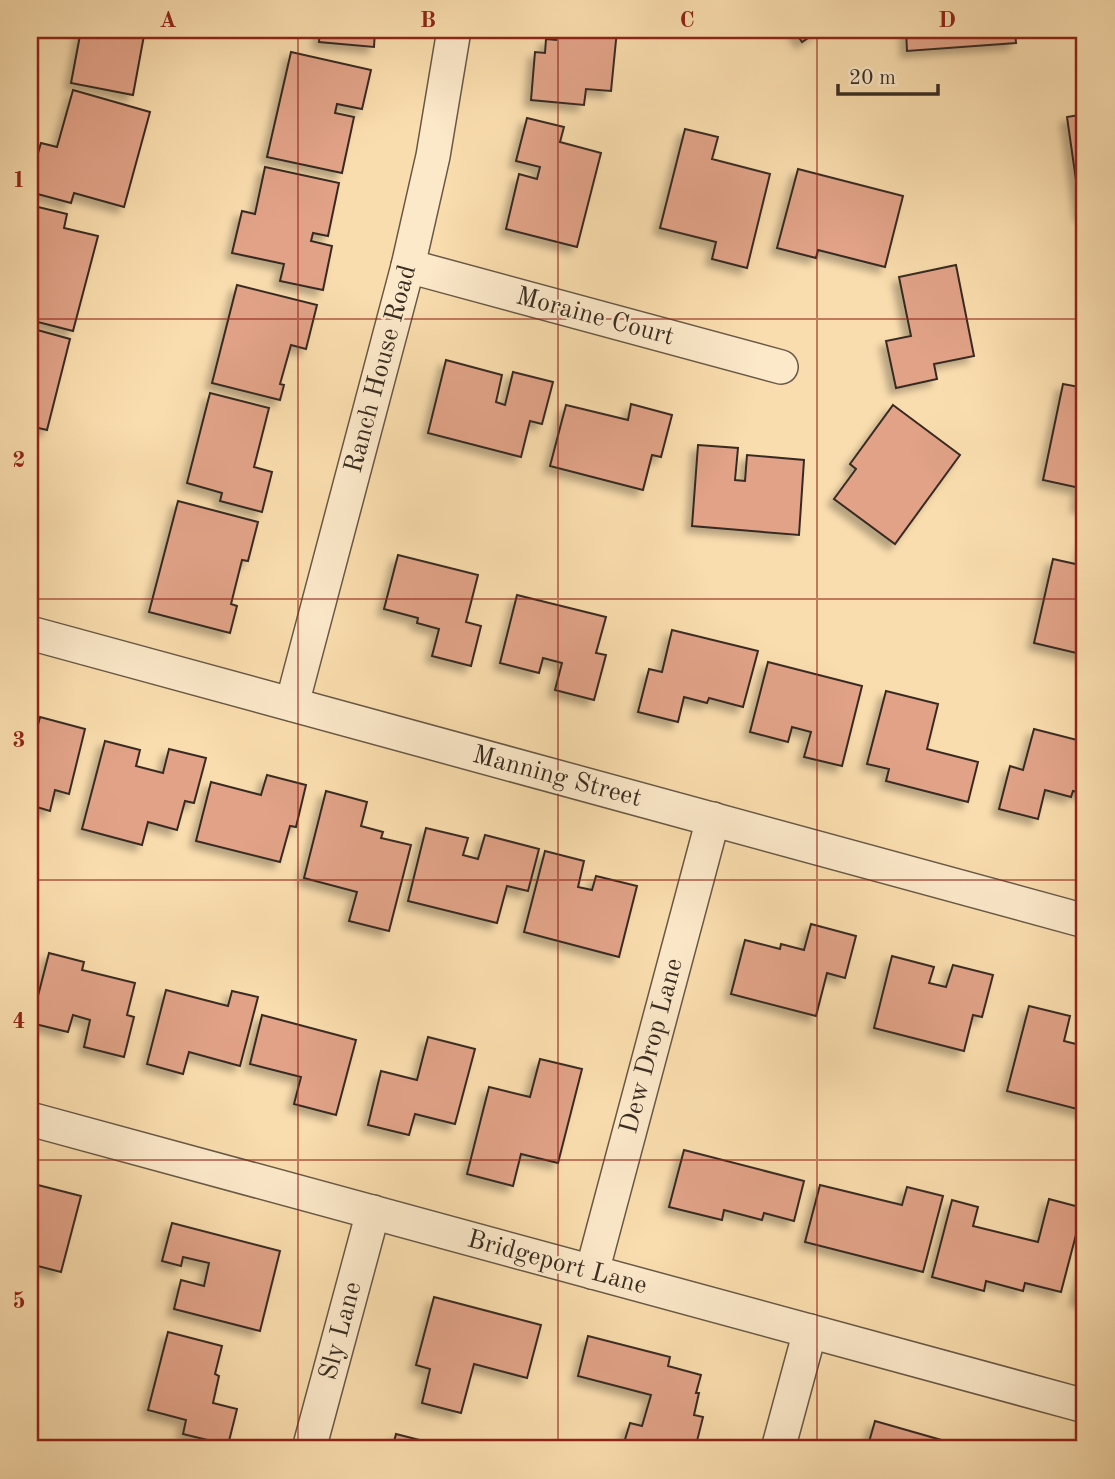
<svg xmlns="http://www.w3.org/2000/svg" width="1115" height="1479" font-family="'Old Standard TT',serif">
<defs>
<filter id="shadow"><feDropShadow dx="-6" dy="6" stdDeviation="3.5" flood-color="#0004"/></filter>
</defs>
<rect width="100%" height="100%" fill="#faddae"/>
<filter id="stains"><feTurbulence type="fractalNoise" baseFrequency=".00286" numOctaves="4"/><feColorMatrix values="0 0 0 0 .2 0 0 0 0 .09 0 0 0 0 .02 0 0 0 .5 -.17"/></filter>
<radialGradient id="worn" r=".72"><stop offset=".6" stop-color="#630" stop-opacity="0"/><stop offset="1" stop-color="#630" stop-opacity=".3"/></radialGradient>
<!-- building -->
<g fill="#e1a287" stroke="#382c22" stroke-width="2" filter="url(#shadow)">
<path d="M81 30H145L133 95 71 83Z"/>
<path d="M320 30H375L374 47 319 42Z"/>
<path d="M557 30H617L611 91 586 89 584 105 531 100 535 52 545 53 546 39 556 40Z"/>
<path d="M794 30H820L802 42Z"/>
<path d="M906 30H1015L1016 43 907 51Z"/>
<path d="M291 52 371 70 362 109 337 104 335 113 354 117 342 173 267 157Z"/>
<path d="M73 90 150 112 124 207 74 193 71 203 30 192V180L41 143 57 147Z"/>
<path d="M1085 114V215H1081L1067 117Z"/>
<path d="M527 118 564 127 560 142 601 153 577 247 506 229 519 174 537 179 540 167 516 161Z"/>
<path d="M685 129 718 137 712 159 770 174 747 268 712 259 716 242 660 228Z"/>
<path d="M265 167 339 183 328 236 313 233 311 241 332 246 323 290 280 281 284 264 232 253 242 211 255 214Z"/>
<path d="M798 169 903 196 885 267 818 250 816 258 777 248Z"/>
<path d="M30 205 67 214 64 228 98 236 73 331 30 320Z"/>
<path d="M956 265 974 356 934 364 937 379 896 388 886 341 911 336 899 277Z"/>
<path d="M237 285 317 305 306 349 291 345 280 384 284 385 280 400 212 383Z"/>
<path d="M30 328 70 339 47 430 30 426Z"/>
<path d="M446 360 502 375 496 402 505 405 513 372 553 382 542 424 530 421 521 457 428 433Z"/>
<path d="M1063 384 1085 388V507L1077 506 1080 488 1043 480Z"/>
<path d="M210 393 269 408 254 467 272 472 262 512 220 501 222 493 187 483Z"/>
<path d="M631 404 672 415 661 457 652 455 643 490 550 466 566 405 628 420Z"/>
<path d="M893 405 960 455 895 544 834 499 856 469 850 464Z"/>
<path d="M698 445 738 448 735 480 745 481 747 455 804 460 799 535 692 526Z"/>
<path d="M178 501 258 522 248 561 242 560 231 604 237 606 230 633 149 612Z"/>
<path d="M1085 540V655L1034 643 1053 559 1080 565Z"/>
<path d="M398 555 478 575 466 622 481 626 471 666 432 656 439 629 417 623 418 618 384 609Z"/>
<path d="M517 595 606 617 596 653 606 655 594 700 555 690 562 663 543 658 539 673 500 663Z"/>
<path d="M672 630 758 651 743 707 709 698 707 703 684 697 678 722 638 712 649 669 662 672Z"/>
<path d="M768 662 862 686 842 766 804 757 811 732 792 727 788 742 750 732Z"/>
<path d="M886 691 938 704 927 749 978 762 968 802 886 781 889 769 867 764Z"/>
<path d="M40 717 85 729 69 794 55 790 50 811 30 805V744H33Z"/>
<path d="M1034 729 1085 742V794L1073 791 1071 797 1045 790 1038 819 999 809 1010 766 1023 770Z"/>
<path d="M105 741 140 750 136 766 163 773 169 749 206 758 194 803 185 801 177 830 148 822 142 845 82 829Z"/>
<path d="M267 775 306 785 296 827 290 826 280 862 196 841 211 782 261 795Z"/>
<path d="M326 791 367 802 361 826 383 832 381 838 411 845 389 931 349 921 357 892 304 878Z"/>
<path d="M426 828 468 838 463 855 478 859 485 835 539 849 528 891 507 886 497 923 408 901Z"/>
<path d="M545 851 584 861 578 887 592 890 596 876 637 886 619 957 524 932Z"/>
<path d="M811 924 856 936 845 978 827 973 816 1016 731 994 745 940 780 949 781 944 804 950Z"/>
<path d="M49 953 84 962 82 970 135 983 127 1015 134 1017 124 1057 84 1047 90 1020 73 1015 68 1032 31 1023Z"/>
<path d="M892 956 934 967 929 983 946 987 953 965 993 975 982 1017 973 1015 964 1051 874 1028Z"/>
<path d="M166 990 228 1006 232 991 258 997 240 1066 189 1052 183 1074 147 1064Z"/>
<path d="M1029 1006 1070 1016 1064 1041 1080 1045 1079 1051 1085 1053V1111L1007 1091Z"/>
<path d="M262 1015 356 1040 336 1115 294 1104 301 1077 250 1064Z"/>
<path d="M428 1037 475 1049 455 1124 415 1114 409 1135 368 1125 381 1071 417 1080Z"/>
<path d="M540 1059 582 1069 558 1163 521 1154 513 1186 467 1174 489 1087 530 1097Z"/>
<path d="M684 1150 804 1181 794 1221 764 1213 762 1220 724 1210 722 1220 669 1207Z"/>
<path d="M30 1183 81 1196 61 1272 30 1264Z"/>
<path d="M820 1185 902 1205 907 1187 943 1196 923 1272 805 1242Z"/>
<path d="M1049 1199 1083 1208 1061 1292 1025 1283 1023 1291 986 1281 984 1291 932 1277 952 1200 978 1207 973 1226 1038 1242Z"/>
<path d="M172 1223 280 1251 260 1331 174 1309 181 1280 204 1286 209 1263 183 1257 181 1266 162 1261Z"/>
<path d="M1085 1263V1302L1076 1299Z"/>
<path d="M434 1297 541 1325 527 1378 474 1364 461 1413 422 1403 430 1369 416 1365Z"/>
<path d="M168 1332 222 1346 215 1374 219 1376 213 1403 237 1409 228 1445 183 1434 186 1420 148 1410Z"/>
<path d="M588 1336 670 1357 668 1366 701 1375 696 1393H699L694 1415 703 1417 695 1449H635L623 1446 630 1423 642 1426 651 1395 578 1376Z"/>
<path d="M875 1421 973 1449H867Z"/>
<path d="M396 1434 455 1449H392Z"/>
</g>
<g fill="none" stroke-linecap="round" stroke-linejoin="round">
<defs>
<g id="street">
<path d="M408 266 781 367"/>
<path d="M30 633 1085 921"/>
<path d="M292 704 408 266 433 156 454 30"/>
<path d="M30 1119 1085 1406"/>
<path d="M592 1272 713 819"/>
<path d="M309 1449 373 1212"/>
<path d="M778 1449 810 1331"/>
</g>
</defs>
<!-- street casing -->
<use href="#street" stroke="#685845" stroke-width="36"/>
<!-- street -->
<use href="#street" stroke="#fce9ca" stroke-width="33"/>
</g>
<!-- grid -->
<path fill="none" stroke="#8f2418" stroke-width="2" stroke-opacity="0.55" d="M298 30V1449M558 30V1449M817 30V1449M30 319H1085M30 599H1085M30 880H1085M30 1160H1085"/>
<g text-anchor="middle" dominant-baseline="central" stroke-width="5" stroke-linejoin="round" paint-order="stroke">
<!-- street labels -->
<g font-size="26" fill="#382c22" stroke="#fce9ca">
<text transform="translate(595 317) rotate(15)">Moraine Court</text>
<text transform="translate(381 369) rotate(-75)">Ranch House Road</text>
<text transform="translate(557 777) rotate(15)">Manning Street</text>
<text transform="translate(652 1046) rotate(-75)">Dew Drop Lane</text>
<text transform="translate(557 1263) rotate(15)">Bridgeport Lane</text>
<text transform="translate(341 1331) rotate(-75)">Sly Lane</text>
</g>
</g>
<!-- margin -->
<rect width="1115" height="1479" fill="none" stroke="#faddae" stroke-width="77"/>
<!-- scale -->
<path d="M838 84v10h100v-10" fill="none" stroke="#382c22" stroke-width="3.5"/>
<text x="849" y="84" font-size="21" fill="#382c22" stroke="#fce9ca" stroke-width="5" paint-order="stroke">20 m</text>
<rect x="38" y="38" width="1038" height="1402" fill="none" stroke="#8f2418" stroke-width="2.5"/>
<g font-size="23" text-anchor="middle" font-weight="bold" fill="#8f2418">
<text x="168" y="27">A</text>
<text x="428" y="27">B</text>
<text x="687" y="27">C</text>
<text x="947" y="27">D</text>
<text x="19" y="187">1</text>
<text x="19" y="467">2</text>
<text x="19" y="747">3</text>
<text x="19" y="1028">4</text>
<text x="19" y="1308">5</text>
</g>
<rect width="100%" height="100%" filter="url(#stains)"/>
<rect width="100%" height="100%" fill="url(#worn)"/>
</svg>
